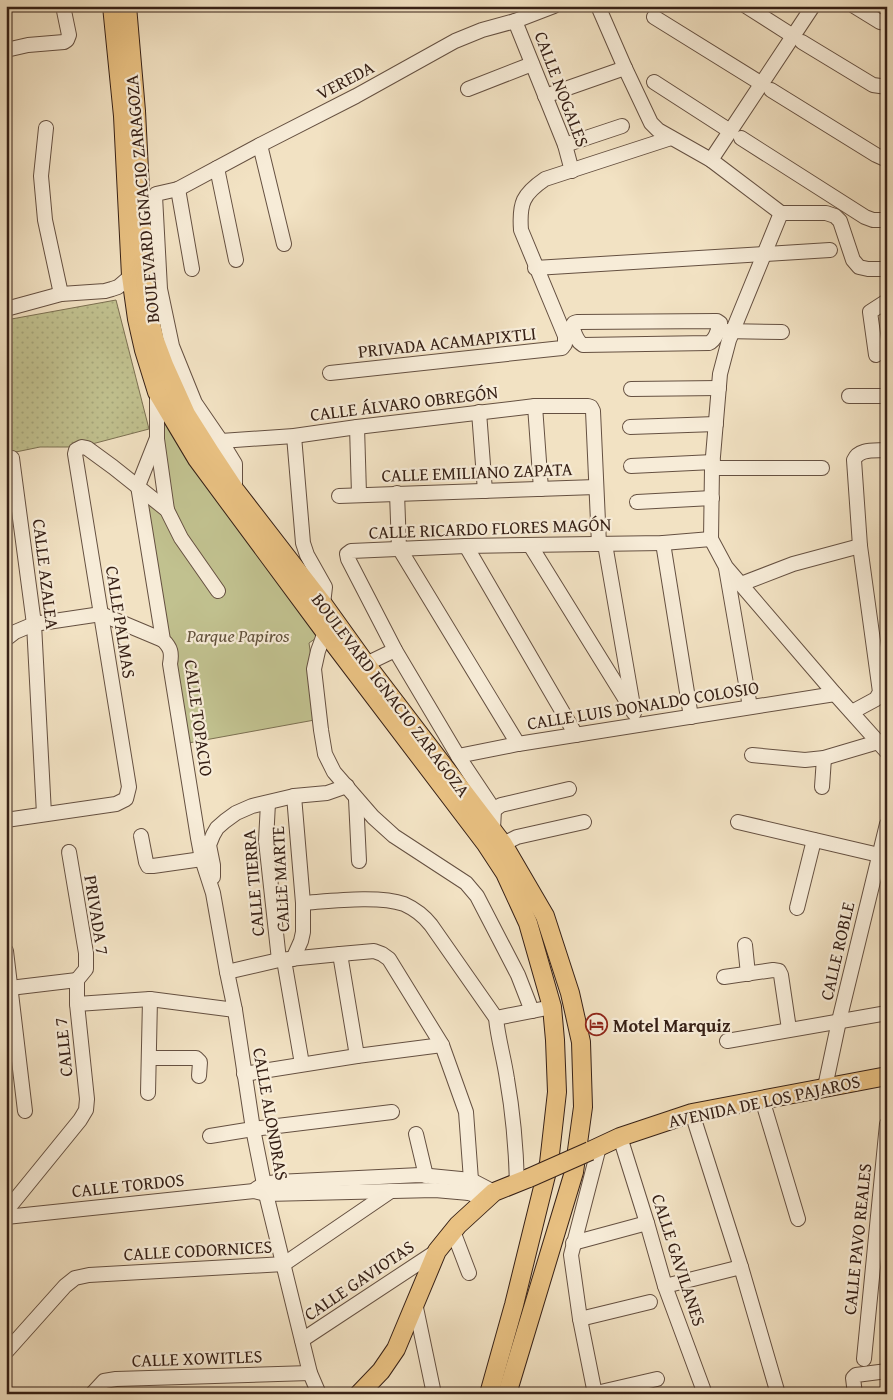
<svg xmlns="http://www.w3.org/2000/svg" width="893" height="1400" font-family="'Gentium Book Plus',serif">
<defs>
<pattern id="grass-dots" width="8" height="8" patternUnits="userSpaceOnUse" patternTransform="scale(1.25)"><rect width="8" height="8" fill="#c1c18f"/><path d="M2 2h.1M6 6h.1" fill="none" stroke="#a6a67b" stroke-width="1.8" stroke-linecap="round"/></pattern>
</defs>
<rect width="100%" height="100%" fill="#f2e2c3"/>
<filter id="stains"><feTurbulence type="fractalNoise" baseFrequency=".004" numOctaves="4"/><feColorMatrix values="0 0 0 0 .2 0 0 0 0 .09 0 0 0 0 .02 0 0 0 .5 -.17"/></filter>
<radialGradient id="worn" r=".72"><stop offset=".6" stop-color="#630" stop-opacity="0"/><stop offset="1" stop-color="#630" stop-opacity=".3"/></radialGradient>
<!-- grass -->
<path fill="url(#grass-dots)" stroke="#7c7052" d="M116 300 149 429 92 444 71 447H40L6 454V320Z"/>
<!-- park -->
<path fill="#c1c18f" stroke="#7c7052" d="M162 414 325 632 309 643 320 719 183 744 145 492 166 509Z"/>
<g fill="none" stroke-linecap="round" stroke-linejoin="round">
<defs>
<g id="minor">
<path d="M598 6 625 68 651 123 658 130 711 160 781 213"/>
<path d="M746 6 793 36"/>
<path d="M854 6 880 22 887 23"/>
<path d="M654 17 762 84"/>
<path d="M515 21 565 145 572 171"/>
<path d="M802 42 873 85 887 87"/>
<path d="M6 50 28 45 64 42 67 40 69 35 63 6"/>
<path d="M654 82 730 131"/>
<path d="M468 89 532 64"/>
<path d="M771 90 876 155 887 160"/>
<path d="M545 96 625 68"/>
<path d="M46 128 41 176 45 220 61 294"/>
<path d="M741 138 865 217 873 220H887"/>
<path d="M260 145 284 244"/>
<path d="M565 145 622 126"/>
<path d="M711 160 813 6"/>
<path d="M217 168 236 260"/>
<path d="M178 189 192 269"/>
<path d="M781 213 729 340 720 374 712 468 711 539 726 567 835 694 887 752"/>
<path d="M781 213H826L835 216 840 221 853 260 859 267 868 269H887"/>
<path d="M535 268 830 250"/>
<path d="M6 309 61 294 105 291 112 289 118 287 131 276"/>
<path d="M717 321 720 323C718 330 716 340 709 343L583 345C576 341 575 334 572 326L574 323 577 322Z"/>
<path d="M724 331 782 332"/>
<path d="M876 355 870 312 887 301"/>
<path d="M330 373 562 348 565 344V336L521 230C519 203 523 194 545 179L671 138"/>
<path d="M631 389 719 388"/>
<path d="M157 392V438L138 486 163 640C171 648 172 653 170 664L198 838 202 859 213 893 227 972 235 1010 253 1129 266 1194 310 1373 319 1394"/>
<path d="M849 396H887"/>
<path d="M535 406 541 489"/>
<path d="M479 412 485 491"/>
<path d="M357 427 359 494"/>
<path d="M630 427 716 424"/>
<path d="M294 436 303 543 307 555 325 587 323 604"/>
<path d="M157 439 167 510"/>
<path d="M221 441 294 436 357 427 535 406H588L591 407 593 411 599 544"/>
<path d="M12 458 34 624 44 814"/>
<path d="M631 466 713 462"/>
<path d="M712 468H822"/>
<path d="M235 490V464L221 441 195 403 172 346 160 289 155 196 156 194 178 189 260 145 356 96 455 41 482 30 515 21 554 6"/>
<path d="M397 493 399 548 518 744"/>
<path d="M339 496 596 487"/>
<path d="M637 502 712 498"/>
<path d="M663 543 691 717"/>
<path d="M605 544 633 706"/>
<path d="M530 545 634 713"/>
<path d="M466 546 576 735"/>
<path d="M726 568 750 707"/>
<path d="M741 584 793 564 860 546"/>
<path d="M325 632 318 651 314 669 321 730 325 754 334 772 373 817 394 836 466 883 477 896 518 975 532 1011"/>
<path d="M6 639 15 632 34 624 101 614 163 640"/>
<path d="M366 664 395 650"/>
<path d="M852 712 876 699 880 692 860 546 854 460C859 448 875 451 887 450"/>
<path d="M752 755 805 760 824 758 878 742"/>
<path d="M458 756 518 744 835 694"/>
<path d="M822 787 824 758"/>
<path d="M356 799 359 861"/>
<path d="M268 803 266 841 279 960"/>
<path d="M494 810 501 805 569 789"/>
<path d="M6 820 116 804 126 799 129 787 75 454 76 450 82 447 87 448 113 467 167 510 181 538 218 591"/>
<path d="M738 822 879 855"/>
<path d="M493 829 494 810 458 756 395 650 348 559 347 554 351 551 466 546 663 543 711 539"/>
<path d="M141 836 146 862 148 866H153L202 859"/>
<path d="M503 844 517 837 584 822"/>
<path d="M69 852 86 953V969L77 980"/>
<path d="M213 877V865L209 845 213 835 217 828 225 821 236 813 252 806 294 796 327 793 347 786"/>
<path d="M303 903C331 901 379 895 404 904 415 909 424 916 431 925L496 1018C498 1039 504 1058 507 1079 513 1113 516 1148 517 1183"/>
<path d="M797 908 814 840"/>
<path d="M745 945 748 974"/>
<path d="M6 951 25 1111"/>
<path d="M340 954 357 1056"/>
<path d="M293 959 301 941 303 932V903L294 796"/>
<path d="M284 960 302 1064"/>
<path d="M227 972 279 960 340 954 374 951 382 954 389 959 442 1045 466 1112 471 1180 469 1193"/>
<path d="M724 977 773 970 779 971 781 975 789 1029"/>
<path d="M10 988 77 980"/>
<path d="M77 1004 150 999 235 1010"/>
<path d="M496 1018 552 1007"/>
<path d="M727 1041 887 1013"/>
<path d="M149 1058H196L200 1062 199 1076"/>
<path d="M244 1074 357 1056 442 1045"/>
<path d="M825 1087 839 1021 887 824"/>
<path d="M148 1093 150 999"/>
<path d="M762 1099 798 1219"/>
<path d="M692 1113 741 1267 778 1394"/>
<path d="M416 1134 426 1176"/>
<path d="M210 1136 253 1129 392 1112"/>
<path d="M620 1137 647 1223 665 1286 705 1394"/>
<path d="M256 1189 264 1184 277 1182 420 1175 471 1180 494 1192"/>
<path d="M6 1211 80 1120 86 1110 87 1099 77 1004V980"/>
<path d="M6 1217 254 1191 266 1194 435 1190 469 1193 487 1199"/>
<path d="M453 1231 469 1273"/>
<path d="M573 1243 647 1223"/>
<path d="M665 1286 741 1267"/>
<path d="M415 1303 434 1394"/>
<path d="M580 1319 650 1302"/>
<path d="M302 1340 437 1251"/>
<path d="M6 1352 65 1286 75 1278 89 1275 284 1264 391 1191"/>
<path d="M864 1359 887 1124"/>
<path d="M92 1394 104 1381 116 1379 310 1373"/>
<path d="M592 1394 657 1379"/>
<path d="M595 1394 580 1319 571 1255 599 1147"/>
<path d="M855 1394 853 1378 856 1375 887 1371"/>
</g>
<g id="major">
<path d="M112 6 123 116 131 276 137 319 144 350 157 392 197 459 325 632 486 844 505 873 528 923 552 1007 555 1040 557 1092 549 1163 514 1305 489 1394"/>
<path d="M127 6 136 111 144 269 149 316 155 341 164 365 186 414 210 452 235 490 323 604 366 664 503 844 545 916 570 993 581 1042 583 1107 574 1172 507 1394"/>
<path d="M590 1151 620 1137 692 1113 887 1076"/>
<path d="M359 1394 381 1371 396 1349 437 1251 458 1225 494 1192 529 1178"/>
</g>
</defs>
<!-- minor casing -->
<use href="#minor" stroke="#655041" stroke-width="16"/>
<!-- major casing -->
<use href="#major" stroke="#362016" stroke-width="20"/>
<!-- minor -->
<use href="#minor" stroke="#f7ecd8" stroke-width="14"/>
<!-- major -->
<use href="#major" stroke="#e9c182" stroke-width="18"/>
<defs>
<path id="major-bridge" d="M529 1178 590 1151"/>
</defs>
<!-- major-bridge casing -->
<use href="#major-bridge" stroke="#362016" stroke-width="20" stroke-linecap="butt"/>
<!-- major-bridge -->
<use href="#major-bridge" stroke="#e9c182" stroke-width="18"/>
</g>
<!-- icons -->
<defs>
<symbol id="hotel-ring" viewBox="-11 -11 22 22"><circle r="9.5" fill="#f7ecd8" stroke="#8f2418" stroke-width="1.5"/><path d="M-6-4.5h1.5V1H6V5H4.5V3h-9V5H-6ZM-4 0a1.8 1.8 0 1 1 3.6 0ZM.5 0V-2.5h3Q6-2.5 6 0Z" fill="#8f2418"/></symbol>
</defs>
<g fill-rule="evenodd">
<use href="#hotel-ring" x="584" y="1012" width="25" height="25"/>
</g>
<g text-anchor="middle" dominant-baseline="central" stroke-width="4.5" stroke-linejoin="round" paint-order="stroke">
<!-- street labels -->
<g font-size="18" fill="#362016" stroke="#f7ecd8">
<text transform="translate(345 80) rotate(-28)">VEREDA</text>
<text transform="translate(562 89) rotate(69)">CALLE NOGALES</text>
<text transform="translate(142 199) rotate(-95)">BOULEVARD IGNACIO ZARAGOZA</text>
<text transform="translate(447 342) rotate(-6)">PRIVADA ACAMAPIXTLI</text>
<text transform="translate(404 403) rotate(-7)">CALLE ÁLVARO OBREGÓN</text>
<text transform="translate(477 472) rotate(-2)">CALLE EMILIANO ZAPATA</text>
<text transform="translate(490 528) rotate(-2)">CALLE RICARDO FLORES MAGÓN</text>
<text transform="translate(46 574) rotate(83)">CALLE AZALEA</text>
<text transform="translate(121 622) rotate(81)">CALLE PALMAS</text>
<text transform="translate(391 695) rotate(53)">BOULEVARD IGNACIO ZARAGOZA</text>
<text transform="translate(643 705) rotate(-9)">CALLE LUIS DONALDO COLOSIO</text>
<text transform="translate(199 718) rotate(82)">CALLE TOPACIO</text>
<text transform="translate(280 879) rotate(-93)">CALLE MARTE</text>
<text transform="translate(253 883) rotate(-95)">CALLE TIERRA</text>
<text transform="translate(97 915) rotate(81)">PRIVADA 7</text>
<text transform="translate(837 951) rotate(-77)">CALLE ROBLE</text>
<text transform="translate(63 1047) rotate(-96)">CALLE 7</text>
<text transform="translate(764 1101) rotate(-12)">AVENIDA DE LOS PAJAROS</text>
<text transform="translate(271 1114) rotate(80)">CALLE ALONDRAS</text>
<text transform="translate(128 1185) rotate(-6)">CALLE TORDOS</text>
<text transform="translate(857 1239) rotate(-84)">CALLE PAVO REALES</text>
<text transform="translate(198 1250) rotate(-3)">CALLE CODORNICES</text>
<text transform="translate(679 1260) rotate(72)">CALLE GAVILANES</text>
<text transform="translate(359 1280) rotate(-34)">CALLE GAVIOTAS</text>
<text transform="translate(197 1358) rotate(-2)">CALLE XOWITLES</text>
</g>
<!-- park labels -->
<g font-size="18" font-style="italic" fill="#60503a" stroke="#f7ecd8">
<text x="238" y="635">Parque Papiros</text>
</g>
<!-- poi labels -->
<g font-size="18" font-weight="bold" fill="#362016" stroke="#f7ecd8" text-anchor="start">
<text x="613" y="1025">Motel Marquiz</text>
</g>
</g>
<!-- margin -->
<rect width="893" height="1400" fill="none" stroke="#f2e2c3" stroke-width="25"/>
<rect x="8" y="8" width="878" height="1385" fill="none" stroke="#362016" stroke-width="2.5"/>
<rect x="12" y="12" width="868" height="1375" fill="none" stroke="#362016"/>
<rect width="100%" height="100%" filter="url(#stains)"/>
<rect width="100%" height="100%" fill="url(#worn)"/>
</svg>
